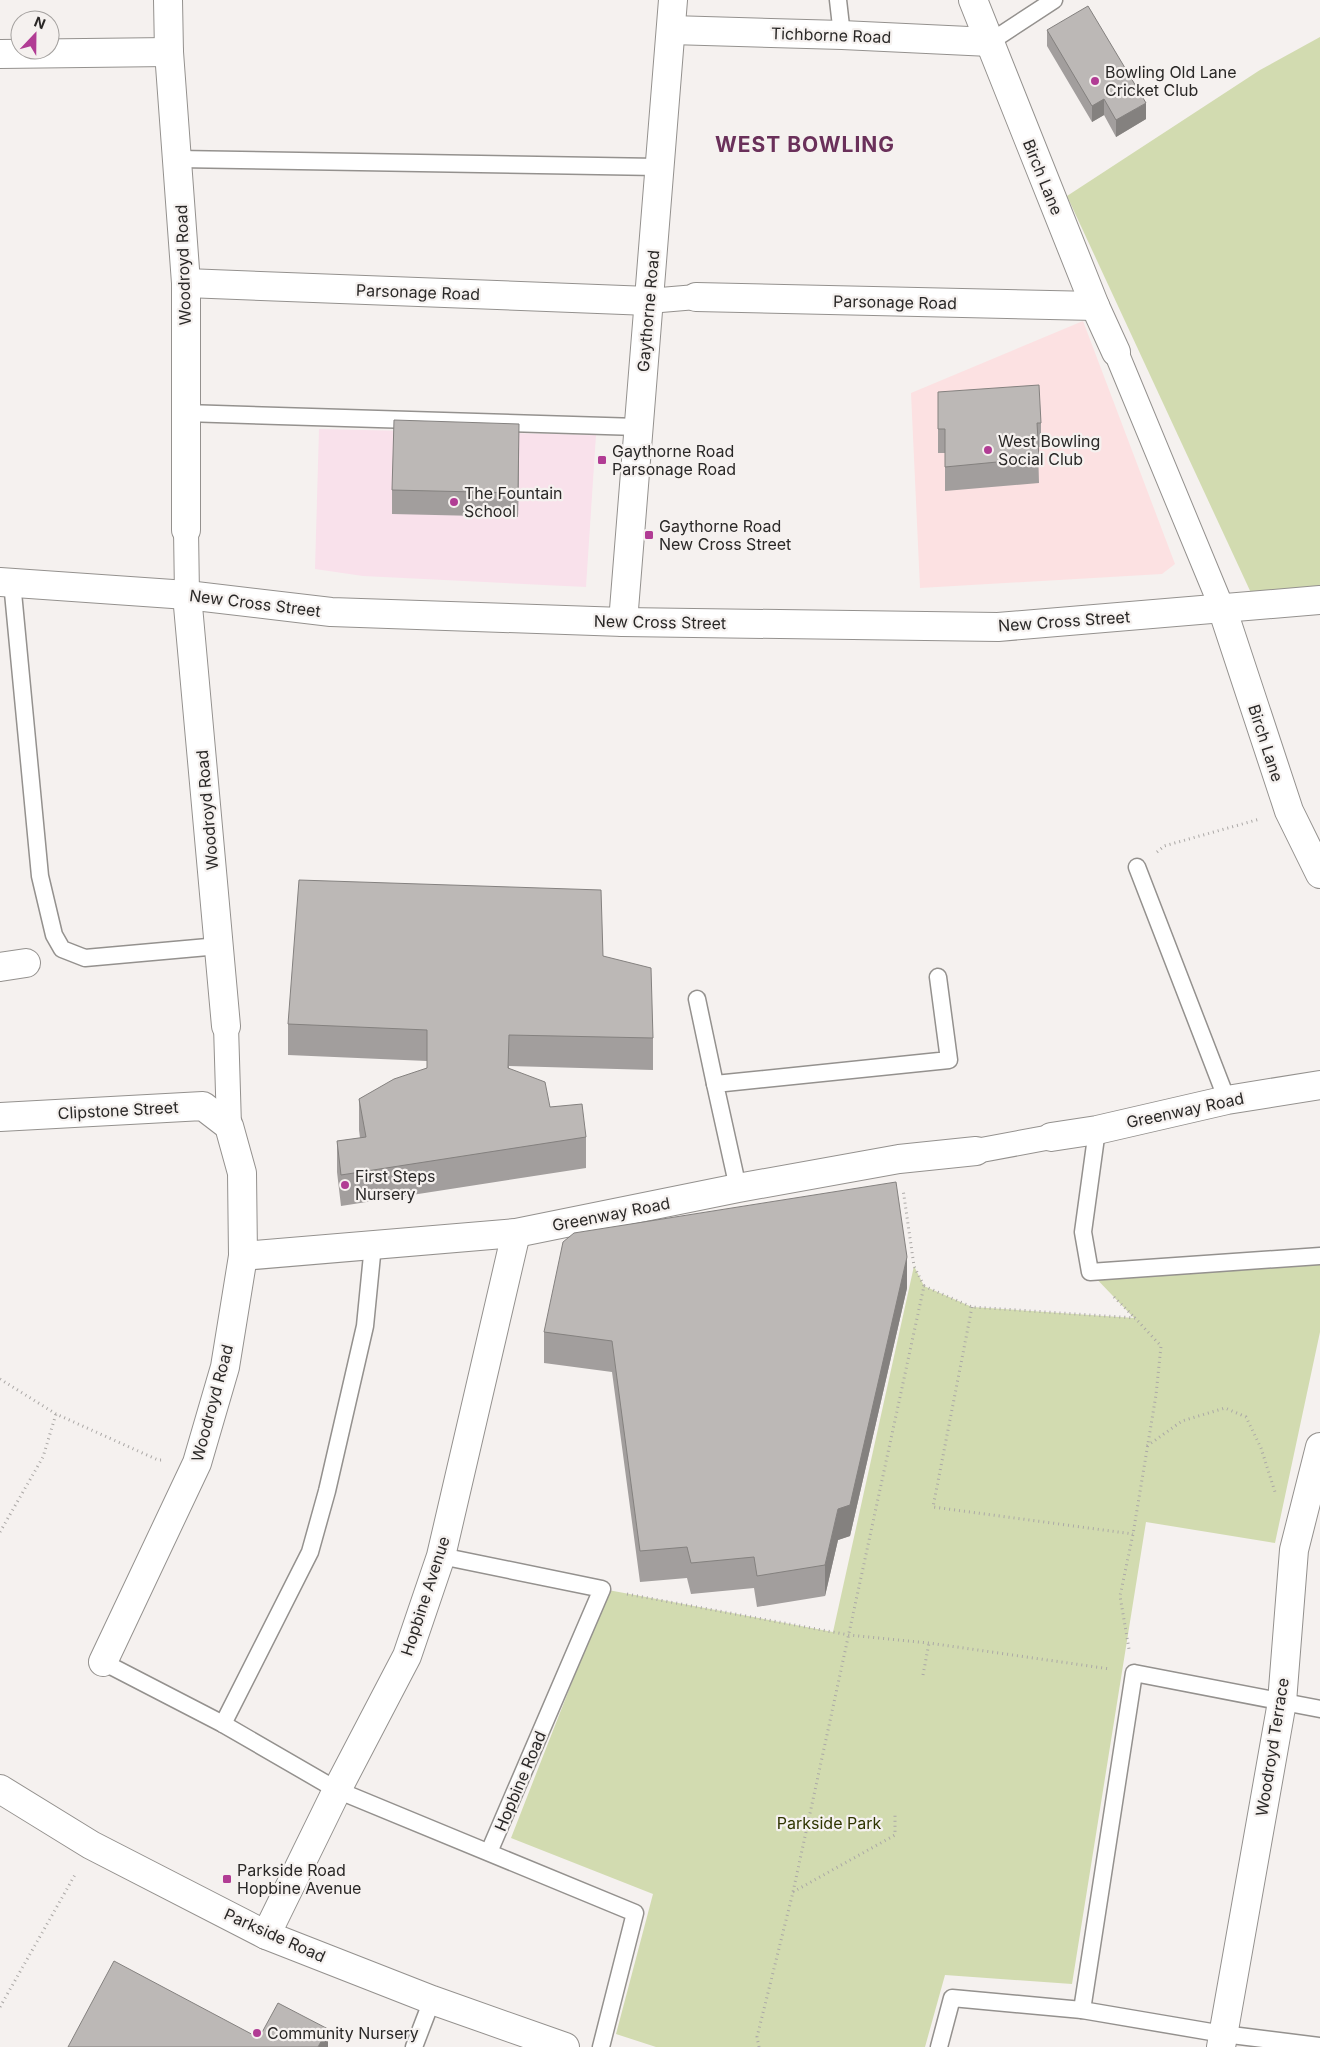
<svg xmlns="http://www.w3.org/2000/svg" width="1320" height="2047" font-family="Inter,sans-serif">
<rect width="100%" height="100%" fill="#f5f1ef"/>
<!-- commercial -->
<path fill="#fce1e2" d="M1083 321 1175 564 1162 574 920 588 911 393Z"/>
<!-- education -->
<path fill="#f9e1eb" d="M319 429 596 435 586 587 363 576 315 569Z"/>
<!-- green -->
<g fill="#d2dbb0">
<path d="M1320 37V586L1252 595 1067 196 1260 70Z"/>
<path d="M1320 1256V1332L1275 1543 1146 1522 1072 1984 945 1975 925 2047H656L616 2034 653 1894 511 1838 608 1590 833 1632 914 1266 924 1286 972 1307 1134 1318 1090 1272Z"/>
</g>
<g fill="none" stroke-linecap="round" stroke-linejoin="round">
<defs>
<g id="service">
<path d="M838 0 842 35"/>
<path d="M990 42 1054 0"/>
<path d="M178 159 658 167"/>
<path d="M185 413 638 427"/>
<path d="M12 582 40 876 54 935 62 949 85 958 219 946"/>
<path d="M1137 867 1227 1100"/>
<path d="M697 999 715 1084"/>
<path d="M1097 1130 1083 1232 1090 1272 1320 1256"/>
<path d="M738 1188 715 1084 949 1060 938 977"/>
<path d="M441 1556 602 1589 489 1852"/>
<path d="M103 1662 223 1724 337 1790 635 1913 601 2047"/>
<path d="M223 1724 310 1552 327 1491 365 1326 373 1245"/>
<path d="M1082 2010 1134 1673 1320 1709"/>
<path d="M414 2047 432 2000"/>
<path d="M939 2047 952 1998 1082 2010 1223 2034 1320 2046"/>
</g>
<g id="pedestrian">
<path d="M649 301 696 297"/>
<path d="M1116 352 1222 608"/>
<path d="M186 530 187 595"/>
<path d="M226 1026 229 1126"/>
<path d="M976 1151 1051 1137"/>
</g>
<g id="minor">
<path d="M168 0 169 52 186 283V530"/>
<path d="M973 0 1095 306 1116 352"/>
<path d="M671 30 842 35 990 42"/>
<path d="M0 54 169 52"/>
<path d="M186 283 649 301"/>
<path d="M696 297 1095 306"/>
<path d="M0 582 187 595 331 612 623 622 998 627 1320 600"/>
<path d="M187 595 226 1026"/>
<path d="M1222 608 1289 811 1320 874"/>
<path d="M623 622 673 0"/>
<path d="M0 967 26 963"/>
<path d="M0 1117 203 1106 229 1126 242 1173 243 1256 225 1367 197 1463 103 1662"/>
<path d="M1051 1137 1097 1130 1227 1100 1320 1085"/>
<path d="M243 1256 516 1233 738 1188 899 1159 976 1151"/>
<path d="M0 1789 91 1845 266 1935 432 2000 565 2047"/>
<path d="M266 1935 337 1790 407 1656 441 1556 516 1233"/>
<path d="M1221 2047 1282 1702 1294 1550 1320 1447"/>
</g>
</defs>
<!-- service casing -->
<use href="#service" stroke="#94918e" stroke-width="19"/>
<!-- pedestrian casing -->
<use href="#pedestrian" stroke="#94918e" stroke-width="26"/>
<!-- minor casing -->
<use href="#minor" stroke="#94918e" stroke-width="30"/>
<!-- path -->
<g stroke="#aba8a6" stroke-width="3" stroke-dasharray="1 4" stroke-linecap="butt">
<path d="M1157 852 1164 846 1260 819"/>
<path d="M924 1286 972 1307 1135 1318 1161 1346 1156 1395 1133 1534 1120 1596 1129 1649"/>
<path d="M1114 1297 1135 1318"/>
<path d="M972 1307 933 1507 1133 1534"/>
<path d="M0 1379 56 1414 158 1460H164"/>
<path d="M1147 1446 1182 1421 1225 1408 1246 1417 1261 1448 1275 1492"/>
<path d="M0 1532 43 1457 56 1414"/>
<path d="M627 1594 849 1635 929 1643 1110 1669"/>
<path d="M923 1675 929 1643"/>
<path d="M793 1892 895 1835V1814"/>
<path d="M0 2007 76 1873"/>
<path d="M759 2047 757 2037 793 1892 924 1286 914 1266 903 1189"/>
</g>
<!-- service -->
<use href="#service" stroke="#fff" stroke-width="16"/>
<!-- pedestrian -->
<use href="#pedestrian" stroke="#fff" stroke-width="24"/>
<!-- minor -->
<use href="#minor" stroke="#fff" stroke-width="28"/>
</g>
<!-- wall -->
<g fill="#a29e9d">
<path d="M1047 30 1146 119 1116 137 1104 115 1092 122 1047 46Z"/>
<path d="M938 392 1041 423V447H1038L1039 483 945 491V453H938Z"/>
<path d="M519 448 518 517 392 514V490Z"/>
<path d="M603 956 653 1038V1070L509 1066V1068L550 1107 586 1137V1168L341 1206 337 1172V1141L360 1138 359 1130V1099L427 1068V1061L288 1055V1024Z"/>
<path d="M907 1288 850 1536 838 1540 825 1596 757 1607 754 1588 691 1594 687 1578 640 1582 612 1372 544 1363V1332Z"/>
</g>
<!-- shaded-wall -->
<g fill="#84817f">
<path d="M1104 99V115L1092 122V106Z"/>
<path d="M1146 103V119L1116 137V120Z"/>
<path d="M519 424V448L518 517V493Z"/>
<path d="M907 1257V1288L850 1536 838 1540 825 1596V1565L838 1509Z"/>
<path d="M328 2029V2047H318Z"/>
</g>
<!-- building -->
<g fill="#bcb8b6" stroke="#84817f">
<path d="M1088 6 1146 103 1116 120 1104 99 1092 106 1047 30Z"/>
<path d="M1039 385 1041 423H1037L1039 458 945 467V429H938V392Z"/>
<path d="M394 420 519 424 518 493 392 490Z"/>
<path d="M299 880 601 890 603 956 651 968 653 1038 509 1035 508 1068 545 1082 550 1107 582 1104 586 1137 341 1175 337 1141 366 1137 359 1099 394 1079 427 1068V1030L288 1024Z"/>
<path d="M896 1182 907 1257 850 1505 838 1509 825 1565 757 1576 754 1557 691 1563 687 1547 640 1551 612 1341 544 1332 563 1242 574 1233Z"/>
<path d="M114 1961 259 2038 278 2003 328 2029 318 2047H68Z"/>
</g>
<!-- markers -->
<g fill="#b13c94" stroke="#f5f1ef" stroke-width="2">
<circle cx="1095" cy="81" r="5"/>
<circle cx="988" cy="450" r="5"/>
<rect x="597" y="455" width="10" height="10" rx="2.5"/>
<circle cx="454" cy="502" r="5"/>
<rect x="644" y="530" width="10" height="10" rx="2.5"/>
<circle cx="345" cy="1185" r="5"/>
<rect x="222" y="1874" width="10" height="10" rx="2.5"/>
<circle cx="257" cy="2033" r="5"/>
</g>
<g text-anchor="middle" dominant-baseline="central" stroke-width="4.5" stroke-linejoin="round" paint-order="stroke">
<!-- street labels -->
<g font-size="16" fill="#2a2827" stroke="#f5f1ef">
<text transform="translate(831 35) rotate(2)">Tichborne Road</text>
<text transform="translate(1043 177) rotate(68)">Birch Lane</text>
<text transform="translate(183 265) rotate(-92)">Woodroyd Road</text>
<text transform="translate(418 292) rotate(2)">Parsonage Road</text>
<text transform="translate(895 302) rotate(1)">Parsonage Road</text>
<text transform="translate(648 311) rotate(-85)">Gaythorne Road</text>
<text transform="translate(255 603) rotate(7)">New Cross Street</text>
<text transform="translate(1064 621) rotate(-4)">New Cross Street</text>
<text transform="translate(660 622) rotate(1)">New Cross Street</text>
<text transform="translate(1266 743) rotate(72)">Birch Lane</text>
<text transform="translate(207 810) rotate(-95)">Woodroyd Road</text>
<text transform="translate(118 1110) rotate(-3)">Clipstone Street</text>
<text transform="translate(1185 1110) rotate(-12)">Greenway Road</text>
<text transform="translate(611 1214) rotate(-11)">Greenway Road</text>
<text transform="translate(212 1403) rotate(-75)">Woodroyd Road</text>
<text transform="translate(425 1596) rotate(-72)">Hopbine Avenue</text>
<text transform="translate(1272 1747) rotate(-81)">Woodroyd Terrace</text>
<text transform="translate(520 1781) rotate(-67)">Hopbine Road</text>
<text transform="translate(275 1935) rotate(24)">Parkside Road</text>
</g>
<!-- poi labels -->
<g font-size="16" fill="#2a2827" stroke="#f5f1ef" text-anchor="start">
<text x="1105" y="72">Bowling Old Lane<tspan x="1105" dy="18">Cricket Club</tspan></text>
<text x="998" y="441">West Bowling<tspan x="998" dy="18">Social Club</tspan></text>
<text x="612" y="451">Gaythorne Road<tspan x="612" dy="18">Parsonage Road</tspan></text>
<text x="464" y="493">The Fountain<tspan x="464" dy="18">School</tspan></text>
<text x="659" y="526">Gaythorne Road<tspan x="659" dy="18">New Cross Street</tspan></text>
<text x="355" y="1176">First Steps<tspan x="355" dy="18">Nursery</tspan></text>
<text x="237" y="1870">Parkside Road<tspan x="237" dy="18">Hopbine Avenue</tspan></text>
<text x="267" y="2033">Community Nursery</text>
</g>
<!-- park labels -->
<g font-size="16" fill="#2f3500" stroke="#f5f1ef">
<text x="829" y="1823">Parkside Park</text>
</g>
<!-- district labels -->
<g font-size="21" font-weight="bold" letter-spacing="1" fill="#6a305a" stroke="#f5f1ef">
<text x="805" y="144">WEST BOWLING</text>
</g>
</g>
<!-- north arrow -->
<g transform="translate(35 35) rotate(22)"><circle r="24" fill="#f5f1ef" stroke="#a4a19f"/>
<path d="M0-4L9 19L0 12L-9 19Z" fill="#b13c94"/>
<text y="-8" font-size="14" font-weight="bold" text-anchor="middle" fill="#2a2827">N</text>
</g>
</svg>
